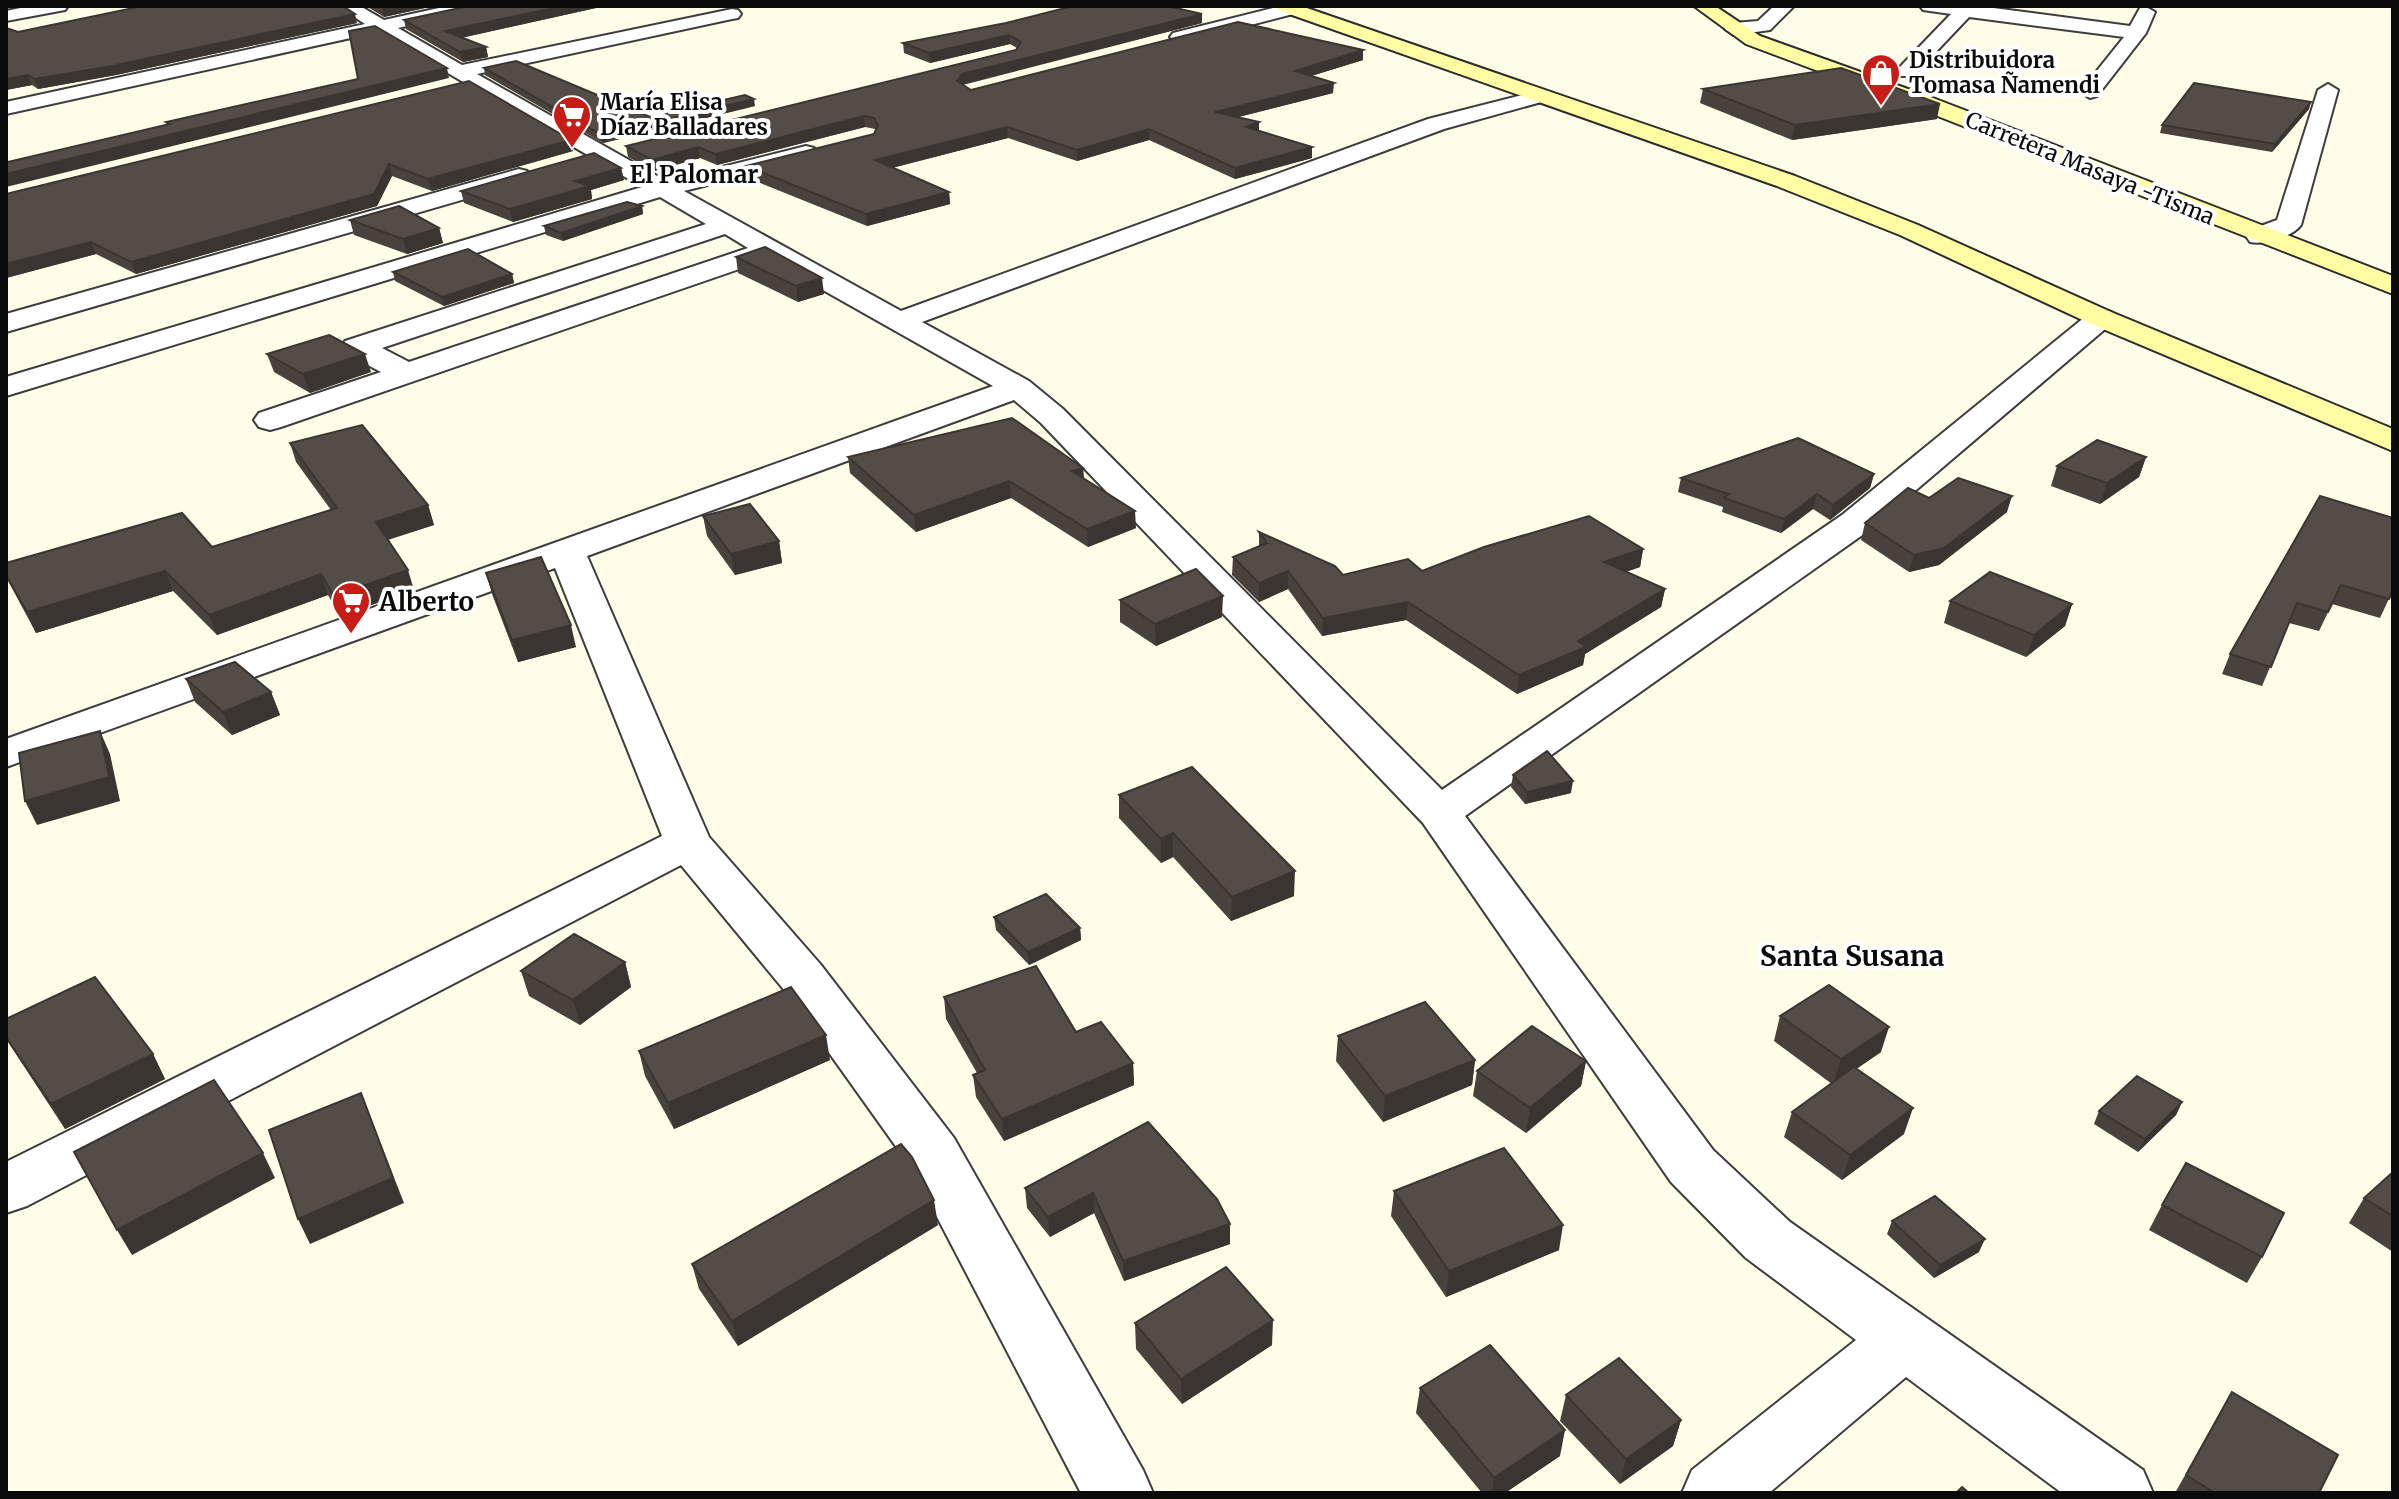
<svg xmlns="http://www.w3.org/2000/svg" width="2399" height="1499" font-family="Merriweather,serif">
<rect width="100%" height="100%" fill="#fffce8"/>
<g fill="none" stroke-linecap="round" stroke-linejoin="round">
<defs>
<g id="street">
<path d="M30 6H68L65 10 6 21V11Z"/>
<path d="M338 6H360L384 20 448 6H482L479 10 398 28 462 65 732 9 738 10 741 14 738 18 732 19 477 74 666 181 806 146 814 148 818 153 814 158 684 191 901 311 1428 119 1538 91 1545 93 1549 97 1545 101 1444 129 922 322 1029 381 1063 409 1442 790 1842 515 2091 312 2101 309 2111 312 2115 318 2111 324 1868 531 1465 816 1713 1150 1790 1222 2143 1470 2153 1493H2062L1906 1377 1769 1493H1682L1692 1470 1856 1340 1746 1258 1671 1182 1423 823 1041 423 1014 400 587 556 709 837 821 965 954 1138 1143 1470 1153 1493H1081L912 1169 785 991 681 865 27 1206 6 1213V1162L662 836 555 568 6 767V739L993 386 768 259 281 427 270 430 259 427 254 420 259 413 381 372 345 353 341 347 345 341 706 224 660 197 6 396V377L642 187 378 32 6 114V102L365 24ZM725 234 748 248 409 362 382 348Z"/>
<path d="M1281 6H1298L1300 9 1297 13 1180 43 1170 37 1173 33Z"/>
<path d="M1774 6H1794L1770 30 1734 35 1725 29 1734 23 1758 21Z"/>
<path d="M1920 6H1978L2130 26 2140 8 2146 7 2155 12 2146 33 2097 96 2090 98 2080 92 2124 37 1969 17 1913 76H1899L1896 72 1899 68 1951 14 1923 10Z"/>
<path d="M2328 84 2338 90 2301 225C2292 237 2265 245 2250 242L2246 236 2250 230 2277 220 2318 90Z"/>
<path d="M519 169 527 171 531 176 527 181 6 332V314Z"/>
</g>
<g id="secondary">
<path d="M1275 6H1301L1795 176 1918 225 2111 312 2393 429V451L2091 324 1900 235 1777 186 1278 10Z"/>
<path d="M1694 6H1715L1760 36 1933 98 2393 276V294L1917 108 1746 44Z"/>
</g>
</defs>
<!-- street casing -->
<use href="#street" stroke="#3d3d3d" stroke-width="4"/>
<!-- secondary casing -->
<use href="#secondary" stroke="#2c2c2c" stroke-width="4"/>
<!-- street -->
<use href="#street" fill="#fff" fill-rule="evenodd"/>
<!-- secondary -->
<use href="#secondary" fill="#fffda3" fill-rule="evenodd"/>
</g>
<!-- wall -->
<g fill="#48413c">
<path d="M366 6H434L384 17Z"/>
<path d="M469 6H605L461 38 486 47 488 57 463 62 406 29 404 20Z"/>
<path d="M357 23 116 75 38 89 32 85 6 90V28L18 32Z"/>
<path d="M1006 23H1202L963 85 971 90 1363 50V60L1311 76 1333 93 1238 117 1259 131 1312 158 1235 179 1149 140 1077 161 1008 138 892 168 949 192 950 204 867 226 748 178 746 166 874 134 876 130 875 129 865 127 717 165 700 158 654 171 628 157 626 146 1016 50 1017 48 1010 44 930 63 904 53 903 43Z"/>
<path d="M484 68 650 117 755 106 603 143 485 75Z"/>
<path d="M469 81 573 151 432 191 392 176 377 206 136 274 96 254 6 278V194Z"/>
<path d="M1703 89 1937 119 1792 140 1700 103Z"/>
<path d="M2309 109 2272 152 2160 133 2162 125Z"/>
<path d="M621 168 624 180 591 190 592 199 513 222 464 203 461 191Z"/>
<path d="M642 206 643 214 563 241 546 235 544 226Z"/>
<path d="M350 220 439 228 443 243 407 254 354 235Z"/>
<path d="M736 257 824 294 798 302 738 273Z"/>
<path d="M393 272 512 274 514 283 444 306 395 281Z"/>
<path d="M267 354 371 372 310 393 274 372Z"/>
<path d="M290 443 428 505 434 525 388 540 414 590 340 616 328 595 217 635 173 591 36 633 6 577V563L212 547 331 510 296 462Z"/>
<path d="M848 457 1083 468 1084 479 1136 528 1088 547 1011 498 916 532 850 473Z"/>
<path d="M2146 457 2139 477 2100 504 2051 486 2057 466Z"/>
<path d="M1874 474 1870 488 1830 520 1813 509 1781 533 1722 512 1723 507 1678 492 1681 478Z"/>
<path d="M2320 496 2393 590 2380 618 2332 604 2319 631 2289 623 2262 686 2222 674 2230 654Z"/>
<path d="M1929 498 2007 512 1939 565 1909 572 1861 540 1865 523Z"/>
<path d="M703 516 779 541 782 563 735 575 707 536Z"/>
<path d="M1259 532 1343 575 1422 571 1643 549 1640 567 1626 572 1665 589 1661 607 1585 654 1583 665 1517 694 1406 620 1322 636 1288 589 1259 602 1232 575 1233 557 1259 546Z"/>
<path d="M486 573 576 647 518 662 492 594Z"/>
<path d="M1120 600 1222 617 1156 646 1120 622Z"/>
<path d="M1950 601 2072 604 2065 626 2026 657 1944 623Z"/>
<path d="M186 679 271 692 280 715 232 735 195 702Z"/>
<path d="M1513 775 1571 793 1525 804 1511 787Z"/>
<path d="M1119 795 1294 896 1231 921 1173 857 1161 863 1119 818Z"/>
<path d="M994 917 1080 928 1081 940 1029 965 996 930Z"/>
<path d="M625 962 631 987 580 1025 529 996 521 971Z"/>
<path d="M944 997 1076 1032 1133 1063 1134 1085 1004 1141 976 1097 973 1075 977 1073 946 1019Z"/>
<path d="M1780 1016 1881 1052 1856 1069 1904 1134 1842 1180 1784 1137 1792 1112 1832 1084 1774 1041Z"/>
<path d="M6 1019 153 1054 165 1079 65 1129 6 1039Z"/>
<path d="M1338 1036 1475 1060 1472 1085 1383 1122 1336 1061Z"/>
<path d="M639 1051 830 1060 674 1129 645 1076Z"/>
<path d="M1586 1061 1581 1086 1526 1133 1473 1096 1477 1071Z"/>
<path d="M2182 1102 2176 1115 2138 1152 2094 1124 2099 1111Z"/>
<path d="M1148 1122 1230 1224V1244L1124 1281 1094 1213 1050 1237 1027 1208 1025 1188Z"/>
<path d="M2393 1172V1252L2349 1223 2364 1198Z"/>
<path d="M1394 1191 1559 1250 1446 1297 1391 1216Z"/>
<path d="M2162 1205 2262 1257 2247 1283 2149 1230Z"/>
<path d="M1892 1221 1979 1252 1934 1278 1887 1234Z"/>
<path d="M938 1225 738 1346 699 1289 692 1264Z"/>
<path d="M1135 1323 1272 1345 1182 1404 1136 1349Z"/>
<path d="M1420 1388 1560 1456 1505 1493H1482L1416 1413Z"/>
<path d="M2232 1392 2319 1493H2175Z"/>
<path d="M1566 1395 1681 1420 1673 1446 1620 1484 1560 1421Z"/>
</g>
<!-- shaded-wall -->
<g fill="#3b3531">
<path d="M392 6H434L384 17 382 8Z"/>
<path d="M563 6H605L447 41 445 31Z"/>
<path d="M355 14 357 23 116 75 38 89 34 79Z"/>
<path d="M1202 14V23L963 84 958 92 957 81 962 74Z"/>
<path d="M1009 35 1010 44 930 63 929 53Z"/>
<path d="M486 47 488 57 463 62 460 52Z"/>
<path d="M1363 50V60L1295 81V71Z"/>
<path d="M447 68 449 78 6 187V174Z"/>
<path d="M28 75 32 85 6 90V79Z"/>
<path d="M1334 83 1333 93 1215 123V112Z"/>
<path d="M754 99 755 106 603 143 602 135Z"/>
<path d="M2311 102 2309 109 2272 152 2275 144Z"/>
<path d="M1940 104 1937 119 1792 140 1795 125Z"/>
<path d="M864 116 865 127 717 165 715 154Z"/>
<path d="M1259 122V133L1246 127Z"/>
<path d="M1007 127 1008 138 876 172 875 160Z"/>
<path d="M1149 129V140L1077 161V150Z"/>
<path d="M571 140 573 151 432 191 428 179Z"/>
<path d="M698 147 700 158 654 171 652 160Z"/>
<path d="M1312 147V158L1235 179V168Z"/>
<path d="M389 164 392 176 377 206 136 274 131 262Z"/>
<path d="M621 168 624 180 591 190 592 199 513 222 510 209 575 181Z"/>
<path d="M949 192 950 204 867 226 866 214Z"/>
<path d="M642 206 643 214 563 241 561 233Z"/>
<path d="M439 228 443 243 407 254 403 239Z"/>
<path d="M91 242 96 254 6 278V264Z"/>
<path d="M512 274 514 283 444 306 442 297Z"/>
<path d="M822 278 824 294 798 302 796 286Z"/>
<path d="M365 354 371 372 310 393 303 374Z"/>
<path d="M2146 457 2139 477 2100 504 2107 483Z"/>
<path d="M1083 468 1084 484 1072 471Z"/>
<path d="M1874 474 1870 488 1830 520 1833 505Z"/>
<path d="M1009 481 1011 498 916 532 914 515Z"/>
<path d="M1817 494 1813 509 1781 533 1784 519Z"/>
<path d="M2012 496 2007 512 1939 565 1909 572 1914 555Z"/>
<path d="M428 505 434 525 382 541 376 522Z"/>
<path d="M1135 511 1136 528 1088 547 1087 529Z"/>
<path d="M779 541 782 563 735 575 731 554Z"/>
<path d="M1643 549 1640 567 1601 580 1604 562Z"/>
<path d="M408 570 414 590 340 616 334 596Z"/>
<path d="M165 571 173 591 36 633 27 612Z"/>
<path d="M1288 571V589L1259 602V583Z"/>
<path d="M321 574 328 595 217 635 209 615Z"/>
<path d="M1665 589 1661 607 1585 654 1583 665 1517 694 1519 675Z"/>
<path d="M1223 596 1222 617 1156 646 1155 624Z"/>
<path d="M1408 602 1406 620 1322 636 1323 618Z"/>
<path d="M2072 604 2065 626 2026 657 2034 635Z"/>
<path d="M571 625 576 647 518 662 512 640Z"/>
<path d="M271 692 280 715 232 735 223 712Z"/>
<path d="M100 731 110 754 120 801 37 825 25 801Z"/>
<path d="M1573 781 1571 793 1525 804 1527 792Z"/>
<path d="M1173 833V857L1161 863V839Z"/>
<path d="M1295 871 1294 896 1231 921 1232 897Z"/>
<path d="M1080 928 1081 940 1029 965 1028 952Z"/>
<path d="M625 962 631 987 580 1025 573 1000Z"/>
<path d="M1889 1027 1881 1052 1833 1085 1841 1059Z"/>
<path d="M826 1035 830 1060 674 1129 668 1103Z"/>
<path d="M153 1054 165 1079 65 1129 51 1104Z"/>
<path d="M1475 1060 1472 1085 1383 1122 1385 1096Z"/>
<path d="M1586 1061 1581 1086 1526 1133 1530 1108Z"/>
<path d="M1133 1063 1134 1085 1004 1141 1002 1119Z"/>
<path d="M361 1093 404 1203 310 1244 298 1219Z"/>
<path d="M2182 1102 2176 1115 2138 1152 2145 1139Z"/>
<path d="M1913 1108 1904 1134 1842 1180 1850 1155Z"/>
<path d="M263 1153 275 1178 132 1255 117 1230Z"/>
<path d="M1093 1193 1094 1213 1050 1237 1048 1217Z"/>
<path d="M934 1200 938 1225 738 1346 732 1321Z"/>
<path d="M1230 1224V1244L1124 1281 1123 1261Z"/>
<path d="M1563 1225 1559 1250 1446 1297 1449 1271Z"/>
<path d="M1985 1239 1979 1252 1934 1278 1940 1265Z"/>
<path d="M1273 1320 1272 1345 1182 1404 1181 1379Z"/>
<path d="M1681 1420 1673 1446 1620 1484 1626 1459Z"/>
<path d="M1565 1430 1560 1456 1505 1493H1492L1494 1478Z"/>
</g>
<!-- building -->
<g fill="#544c46" stroke="#3b3531" stroke-width="2">
<path d="M143 6H343L355 14 112 66 34 79 28 75 6 79V28L18 32Z"/>
<path d="M469 6H563L445 31 486 47 460 52 404 20Z"/>
<path d="M1073 6H1167L1202 14 962 74 957 81 971 90 1238 22 1363 50 1295 71 1334 83 1215 112 1259 122 1246 127 1312 147 1235 168 1149 129 1077 150 1007 127 875 160 949 192 866 214 746 166 874 134 878 125 874 118 864 116 715 154 698 147 652 160 626 146 1016 50 1021 42 1009 35 929 53 903 43 1006 23Z"/>
<path d="M375 26 447 68 6 174V161L8 162 170 124 166 122 358 79 349 31Z"/>
<path d="M516 61 650 117 745 95 754 99 602 135 484 68Z"/>
<path d="M1841 68 1940 104 1795 125 1703 89Z"/>
<path d="M469 81 571 140 428 179 389 164 374 194 131 262 91 242 6 264V194Z"/>
<path d="M2194 83 2311 102 2275 144 2162 125Z"/>
<path d="M594 153 621 168 575 181 590 186 510 209 461 191Z"/>
<path d="M627 202 642 206 561 233 544 226Z"/>
<path d="M399 206 439 228 403 239 350 220Z"/>
<path d="M765 247 822 278 796 286 736 257Z"/>
<path d="M468 249 512 274 442 297 393 272Z"/>
<path d="M329 335 365 354 303 374 267 354Z"/>
<path d="M1012 418 1083 468 1072 471 1135 511 1087 529 1009 481 914 515 848 457Z"/>
<path d="M362 425 428 505 376 522 408 570 334 596 321 574 209 615 165 571 27 612 6 575V563L182 513 212 547 337 508 290 443Z"/>
<path d="M1798 438 1874 474 1833 505 1817 494 1784 519 1724 498 1729 494 1681 478Z"/>
<path d="M2097 440 2146 457 2107 483 2057 466Z"/>
<path d="M1958 478 2012 496 1944 548 1914 555 1865 523 1908 488 1929 498Z"/>
<path d="M2320 496 2393 518V590L2389 599 2341 585 2328 612 2297 603 2271 667 2230 654Z"/>
<path d="M750 504 779 541 731 554 703 516Z"/>
<path d="M1589 516 1643 549 1604 562 1665 589 1578 641 1586 647 1519 675 1408 602 1323 618 1288 571 1259 583 1233 557 1267 543 1259 532 1335 566 1343 575 1408 559 1422 571 1484 547Z"/>
<path d="M541 557 571 625 512 640 486 573Z"/>
<path d="M1196 569 1223 596 1155 624 1120 600Z"/>
<path d="M1990 572 2072 604 2034 635 1950 601Z"/>
<path d="M235 662 271 692 223 712 186 679Z"/>
<path d="M100 731 109 777 25 801 19 753Z"/>
<path d="M1547 751 1573 781 1527 792 1513 775Z"/>
<path d="M1192 767 1295 871 1232 897 1173 833 1161 839 1119 795Z"/>
<path d="M1046 894 1080 928 1028 952 994 917Z"/>
<path d="M574 934 625 962 573 1000 521 971Z"/>
<path d="M1036 966 1076 1032 1101 1022 1133 1063 1002 1119 973 1075 985 1070 944 997Z"/>
<path d="M95 977 153 1054 51 1104 6 1037V1019Z"/>
<path d="M1829 985 1889 1027 1841 1059 1780 1016Z"/>
<path d="M791 987 826 1035 668 1103 639 1051Z"/>
<path d="M1425 1002 1475 1060 1385 1096 1338 1036Z"/>
<path d="M1532 1026 1586 1061 1530 1108 1477 1071Z"/>
<path d="M1854 1067 1913 1108 1850 1155 1792 1112Z"/>
<path d="M2137 1076 2182 1102 2145 1139 2099 1111Z"/>
<path d="M214 1080 263 1153 117 1230 74 1152Z"/>
<path d="M361 1093 393 1178 298 1219 269 1130Z"/>
<path d="M1148 1122 1217 1199 1230 1224 1123 1261 1093 1193 1048 1217 1025 1188Z"/>
<path d="M901 1144 912 1157 934 1200 732 1321 692 1264Z"/>
<path d="M1504 1148 1563 1225 1449 1271 1394 1191Z"/>
<path d="M2186 1163 2284 1213 2262 1257 2162 1205Z"/>
<path d="M2393 1172V1216L2364 1198Z"/>
<path d="M1935 1196 1985 1239 1940 1265 1892 1221Z"/>
<path d="M1226 1267 1273 1320 1181 1379 1135 1323Z"/>
<path d="M1490 1345 1565 1430 1494 1478 1420 1388Z"/>
<path d="M1619 1358 1681 1420 1626 1459 1566 1395Z"/>
<path d="M2232 1392 2338 1455 2319 1493H2215L2186 1475Z"/>
<path d="M1962 1487 1969 1493H1956Z"/>
</g>
<!-- icons -->
<defs>
<symbol id="shop-pin" viewBox="-11 -11 22 30"><path d="M0 17L-7.5 6A9.5 9.5 0 1 1 7.5 6Z" fill="#c71d16" stroke="#fff"/><path d="M-5-2.5h2.3a2.7 3.5 0 0 1 5.4 0H5L5.5 6h-11ZM-1.5-2.5h3a1.5 2.3 0 0 0-3 0Z" fill="#fff"/></symbol>
<symbol id="supermarket-pin" viewBox="-11 -11 22 30"><path d="M0 17L-7.5 6A9.5 9.5 0 1 1 7.5 6Z" fill="#c71d16" stroke="#fff"/><path d="M-6-5.5h2.5l.6 2H6L4.5 2H-2.5L-4.4-4H-6ZM-1.5 3.2a1.3 1.3 0 1 0 .1 0ZM3 3.2a1.3 1.3 0 1 0 .1 0Z" fill="#fff"/></symbol>
</defs>
<g fill-rule="evenodd">
<use href="#shop-pin" x="1859" y="51" width="44" height="60"/>
<use href="#supermarket-pin" x="550" y="93" width="44" height="60"/>
<use href="#supermarket-pin" x="329" y="579" width="44" height="60"/>
</g>
<g text-anchor="middle" dominant-baseline="central" stroke-width="8" stroke-linejoin="round" paint-order="stroke">
<!-- far-poi labels -->
<g font-size="22" font-weight="bold" fill="#0a0a0a" stroke="#fff" text-anchor="start">
<text x="1909" y="60">Distribuidora<tspan x="1909" dy="25">Tomasa Ñamendi</tspan></text>
<text x="600" y="102">María Elisa<tspan x="600" dy="25">Díaz Balladares</tspan></text>
</g>
<!-- far-street labels -->
<g font-size="22" fill="#0a0a0a" stroke="#fff">
<text transform="translate(2090 168) rotate(22)">Carretera Masaya -Tisma</text>
</g>
<!-- far-neighbourhood labels -->
<g font-size="24" font-weight="bold" fill="#0a0a0a" stroke="#fff">
<text x="694" y="174">El Palomar</text>
</g>
<!-- poi labels -->
<g font-size="26" font-weight="bold" fill="#0a0a0a" stroke="#fff" text-anchor="start">
<text x="379" y="601">Alberto</text>
</g>
<!-- neighbourhood labels -->
<g font-size="28" font-weight="bold" fill="#0a0a0a" stroke="#fff">
<text x="1852" y="956">Santa Susana</text>
</g>
</g>
<!-- border -->
<rect width="2399" height="1499" fill="none" stroke="#0a0a0a" stroke-width="16"/>
</svg>
